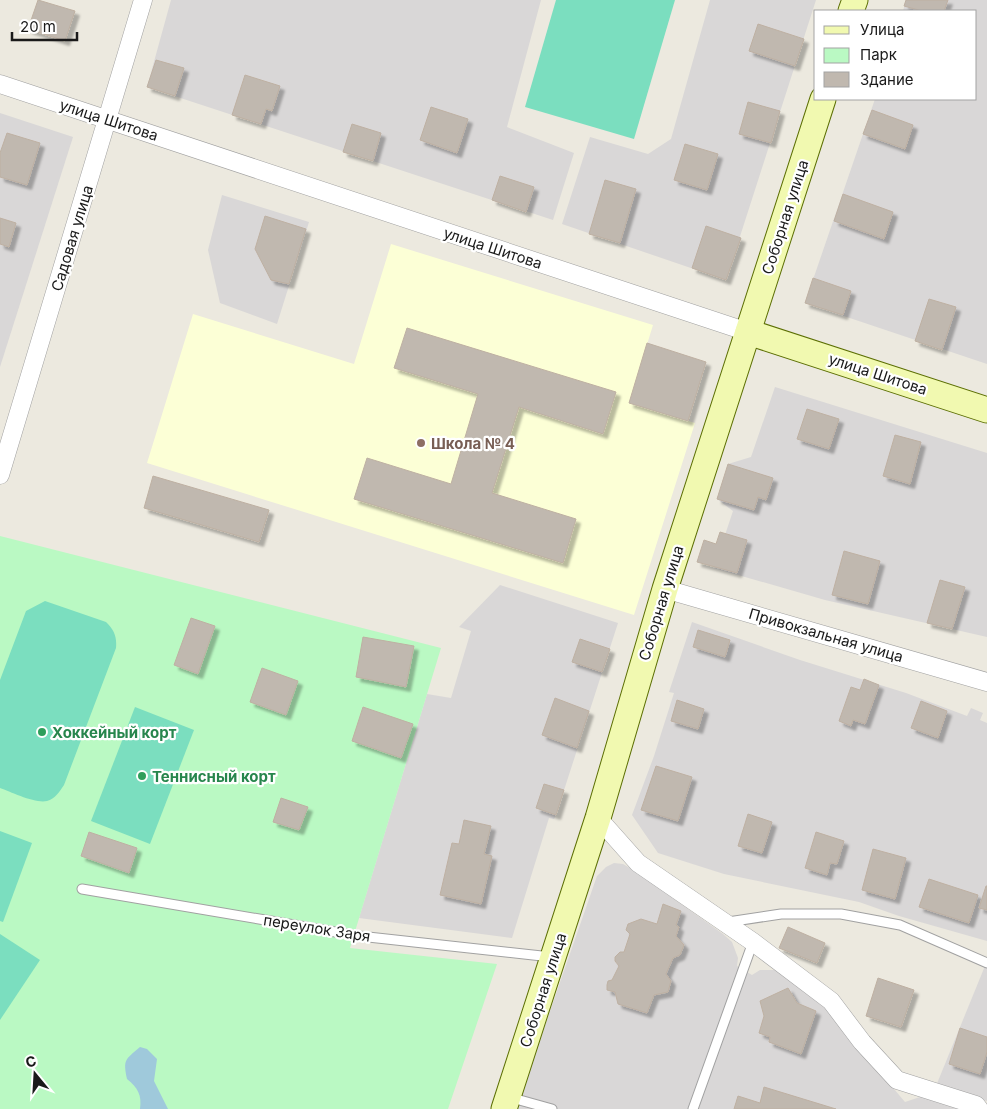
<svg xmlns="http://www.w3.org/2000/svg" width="987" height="1109" font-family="Inter,sans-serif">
<defs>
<filter id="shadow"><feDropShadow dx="4.5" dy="4.5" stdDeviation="1" flood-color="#0004"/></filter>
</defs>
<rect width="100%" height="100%" fill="#ece9df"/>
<!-- residential -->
<g fill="#d9d7d7">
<path d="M171 0H541L507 127 574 153 553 220 147 87Z"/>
<path d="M710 0H816L726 280 562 224 590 137 648 154 671 139Z"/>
<path d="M906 0H987V364L805 303 875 99H976V11H903Z"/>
<path d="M0 113 73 137 0 367Z"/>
<path d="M222 195 309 222 277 324 220 303 208 250Z"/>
<path d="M775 387 987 453V637L825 600 714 568 733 511 717 499 728 464 751 457Z"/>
<path d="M500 585 618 623 556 815 554 819 549 818 512 938 359 918 427 694 451 698 471 631 459 627Z"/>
<path d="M692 622 800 660 906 693 967 716 971 708 983 713 980 720 987 723V941L899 916 859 902 724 874 658 853 632 815 654 756 674 693 669 692Z"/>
<path d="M614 863 623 864 635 871 723 934 732 942 738 958 737 966 752 975 760 970H779L823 1005 905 1102 923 1096 965 1109H516L597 876 606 867Z"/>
<path d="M987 961V1101L936 1086Z"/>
</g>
<!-- education -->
<path fill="#fcffd6" d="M391 244 653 325 629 403 695 423 634 615 147 463 193 314 354 364Z"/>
<!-- park -->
<path fill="#baf9c3" d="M0 536 441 648 350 948 497 964 448 1109H0Z"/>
<!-- pitch -->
<g fill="#7bdebf">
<path d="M556 0H675L634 139 525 107Z"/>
<path d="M45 601 106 622C114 630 117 636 116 648L64 785C60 791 55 799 47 801 36 804 11 792 0 788V680L26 611Z"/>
<path d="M135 707 194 730 150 844 91 821Z"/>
<path d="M0 831 32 843 3 922 0 921Z"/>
<path d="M0 934 40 960 0 1020Z"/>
</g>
<!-- water -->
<path fill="#9fc9db" d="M140 1047 147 1049 157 1059 154 1081 168 1109H140C142 1095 138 1088 127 1079 123 1059 125 1060 140 1047Z"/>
<!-- building -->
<g fill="#c0b8af" stroke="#beb0a2" filter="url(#shadow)">
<path d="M38 0 75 11 65 41 28 29Z"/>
<path d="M906 0H948L944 11H922L904 6Z"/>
<path d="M758 24 804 39 795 66 749 51Z"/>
<path d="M156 60 184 68 175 96 147 87Z"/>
<path d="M245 75 280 86 272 111 266 109 261 124 232 115Z"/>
<path d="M748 102 780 111 771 143 739 134Z"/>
<path d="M431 107 468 119 457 153 420 140Z"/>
<path d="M872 110 913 125 905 149 863 134Z"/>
<path d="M352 124 381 133 373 161 343 152Z"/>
<path d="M7 133 40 143 27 185 0 177V153Z"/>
<path d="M685 144 718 154 707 190 674 180Z"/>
<path d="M500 176 534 187 526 212 492 200Z"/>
<path d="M605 180 636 189 620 243 589 234Z"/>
<path d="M843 194 893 212 884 239 834 221Z"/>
<path d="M265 216 306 229 289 284 271 280 255 249Z"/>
<path d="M0 218 16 223 9 247 0 244Z"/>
<path d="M706 226 741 238 726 280 692 268Z"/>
<path d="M813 278 851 291 843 315 805 303Z"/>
<path d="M929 299 956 307 942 350 915 341Z"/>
<path d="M407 328 616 392 603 434 519 407 492 493 576 519 563 563 354 499 367 458 451 484 478 394 394 368Z"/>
<path d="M647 343 706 362 688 421 629 403Z"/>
<path d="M807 409 839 419 829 449 797 439Z"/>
<path d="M895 435 921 442 910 484 883 476Z"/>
<path d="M728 464 773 478 766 500 758 497 754 510 717 499Z"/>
<path d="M153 476 269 510 259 542 144 508Z"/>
<path d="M720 532 747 540 737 573 697 562 704 540 716 544Z"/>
<path d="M844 551 880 561 868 604 832 595Z"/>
<path d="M940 580 965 587 952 629 927 623Z"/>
<path d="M191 618 215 626 198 674 174 665Z"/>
<path d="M698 630 730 640 725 657 693 647Z"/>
<path d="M363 637 414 646 406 687 356 677Z"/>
<path d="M580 639 610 649 602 672 572 662Z"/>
<path d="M262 668 298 681 286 715 250 702Z"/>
<path d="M864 679 879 685 865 724 853 720 851 726 839 721 851 687 860 690Z"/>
<path d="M555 698 589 711 577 748 542 735Z"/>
<path d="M677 700 704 709 698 729 671 721Z"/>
<path d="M921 701 947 711 938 738 911 728Z"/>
<path d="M363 707 413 724 401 758 352 741Z"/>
<path d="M656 766 692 777 678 821 641 810Z"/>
<path d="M544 784 564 790 556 815 536 808Z"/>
<path d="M281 798 308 807 299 830 273 822Z"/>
<path d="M748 814 772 822 762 853 738 846Z"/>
<path d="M464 820 491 826 484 854 492 856 481 904 440 895 452 843 459 844Z"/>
<path d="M89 832 137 848 129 873 81 856Z"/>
<path d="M816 832 844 841 837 864 830 863 827 875 805 868Z"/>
<path d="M873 849 906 858 895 899 862 890Z"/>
<path d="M929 879 978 895 969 923 919 907Z"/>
<path d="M986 886H987V910L979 908Z"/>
<path d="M663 904 681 911 676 925 679 927 676 936 684 945 680 955 673 958 666 974 671 981 668 992 654 995 647 1013 618 1004 615 992 607 990V985L608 981 612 980 619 966 615 961V957L620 952H624L630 934 626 930 628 924 641 919 657 924Z"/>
<path d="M788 927 825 943 817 963 779 948Z"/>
<path d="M878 978 914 990 901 1027 866 1016Z"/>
<path d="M788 988 797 1003 816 1011 801 1054 769 1042 770 1037 759 1033 764 1016 760 1001Z"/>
<path d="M960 1028 987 1037V1052L980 1074 949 1064Z"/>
<path d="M764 1087 836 1109H734L738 1096 760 1103Z"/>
</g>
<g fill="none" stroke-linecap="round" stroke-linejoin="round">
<defs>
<g id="lane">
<path d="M82 889 359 936 551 957"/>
<path d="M728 922 781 914H841L900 925 987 963"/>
<path d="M509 1097 552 1109"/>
<path d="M693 1109 753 942"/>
</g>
<g id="street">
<path d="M0 84 748 332"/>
<path d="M0 475 143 0"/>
<path d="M665 589 987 682"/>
<path d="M598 818 638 863 753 942 831 1001 862 1042 897 1080 976 1105 979 1109"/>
</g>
<g id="secondary">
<path d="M851 11 855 0"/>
<path d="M748 332 987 410"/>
<path d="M504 1109 598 818 665 589 823 99"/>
</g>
</defs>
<!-- lane casing -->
<use href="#lane" stroke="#a1a1a1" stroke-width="11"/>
<!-- street casing -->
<use href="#street" stroke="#a1a1a1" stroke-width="19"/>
<!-- secondary casing -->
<use href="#secondary" stroke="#5c6f04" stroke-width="27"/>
<!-- lane -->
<use href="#lane" stroke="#fff" stroke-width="9"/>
<!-- street -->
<use href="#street" stroke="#fff" stroke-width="18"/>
<!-- secondary -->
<use href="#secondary" stroke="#f1f9b0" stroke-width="25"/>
</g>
<!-- markers -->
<circle fill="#8d6e63" stroke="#fff" stroke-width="2" cx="421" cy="443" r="5"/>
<g fill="#2e9e5b" stroke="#fff" stroke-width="2">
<circle cx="42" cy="732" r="5"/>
<circle cx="142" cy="776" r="5"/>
</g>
<g text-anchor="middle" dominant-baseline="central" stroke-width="4.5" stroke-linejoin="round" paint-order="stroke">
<!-- street labels -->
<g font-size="15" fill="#1a1a1a" stroke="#fff">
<text transform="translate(109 120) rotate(18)">улица Шитова</text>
<text transform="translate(785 217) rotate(-72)">Соборная улица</text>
<text transform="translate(72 238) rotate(-73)">Садовая улица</text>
<text transform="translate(493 248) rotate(18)">улица Шитова</text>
<text transform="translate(878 374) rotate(18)">улица Шитова</text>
<text transform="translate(661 603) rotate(-73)">Соборная улица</text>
<text transform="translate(826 635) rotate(16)">Привокзальная улица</text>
<text transform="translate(317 928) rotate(9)">переулок Заря</text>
<text transform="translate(543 990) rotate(-72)">Соборная улица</text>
</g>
<!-- education labels -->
<g font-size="15" font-weight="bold" fill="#785e54" stroke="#fff" text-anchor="start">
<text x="431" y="443">Школа № 4</text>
</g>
<!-- leisure labels -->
<g font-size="15" font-weight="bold" fill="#27864d" stroke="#fff" text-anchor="start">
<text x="52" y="732">Хоккейный корт</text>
<text x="152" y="776">Теннисный корт</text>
</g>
</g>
<!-- legend -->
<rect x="814" y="10" width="162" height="90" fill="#ffffff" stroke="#a3a3a3"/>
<rect x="824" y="26" width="25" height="8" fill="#f1f9b0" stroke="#a3a3a3"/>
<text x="860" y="35" font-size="15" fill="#1a1a1a">Улица</text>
<rect x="824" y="48" width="25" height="15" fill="#baf9c3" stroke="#a3a3a3"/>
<text x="860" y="60" font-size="15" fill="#1a1a1a">Парк</text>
<rect x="824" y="72" width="25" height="15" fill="#c0b8af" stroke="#a3a3a3"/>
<text x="860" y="85" font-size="15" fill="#1a1a1a">Здание</text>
<!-- north arrow -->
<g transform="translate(35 1074) rotate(342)" stroke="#ffffff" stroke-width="4" paint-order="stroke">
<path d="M0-4L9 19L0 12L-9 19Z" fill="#1a1a1a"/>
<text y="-8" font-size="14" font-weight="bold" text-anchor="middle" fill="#1a1a1a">С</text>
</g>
<!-- scale -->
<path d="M12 32v8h65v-8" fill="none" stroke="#1a1a1a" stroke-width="2.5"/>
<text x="20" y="32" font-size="15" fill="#1a1a1a" stroke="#ffffff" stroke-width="4" paint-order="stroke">20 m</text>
</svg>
